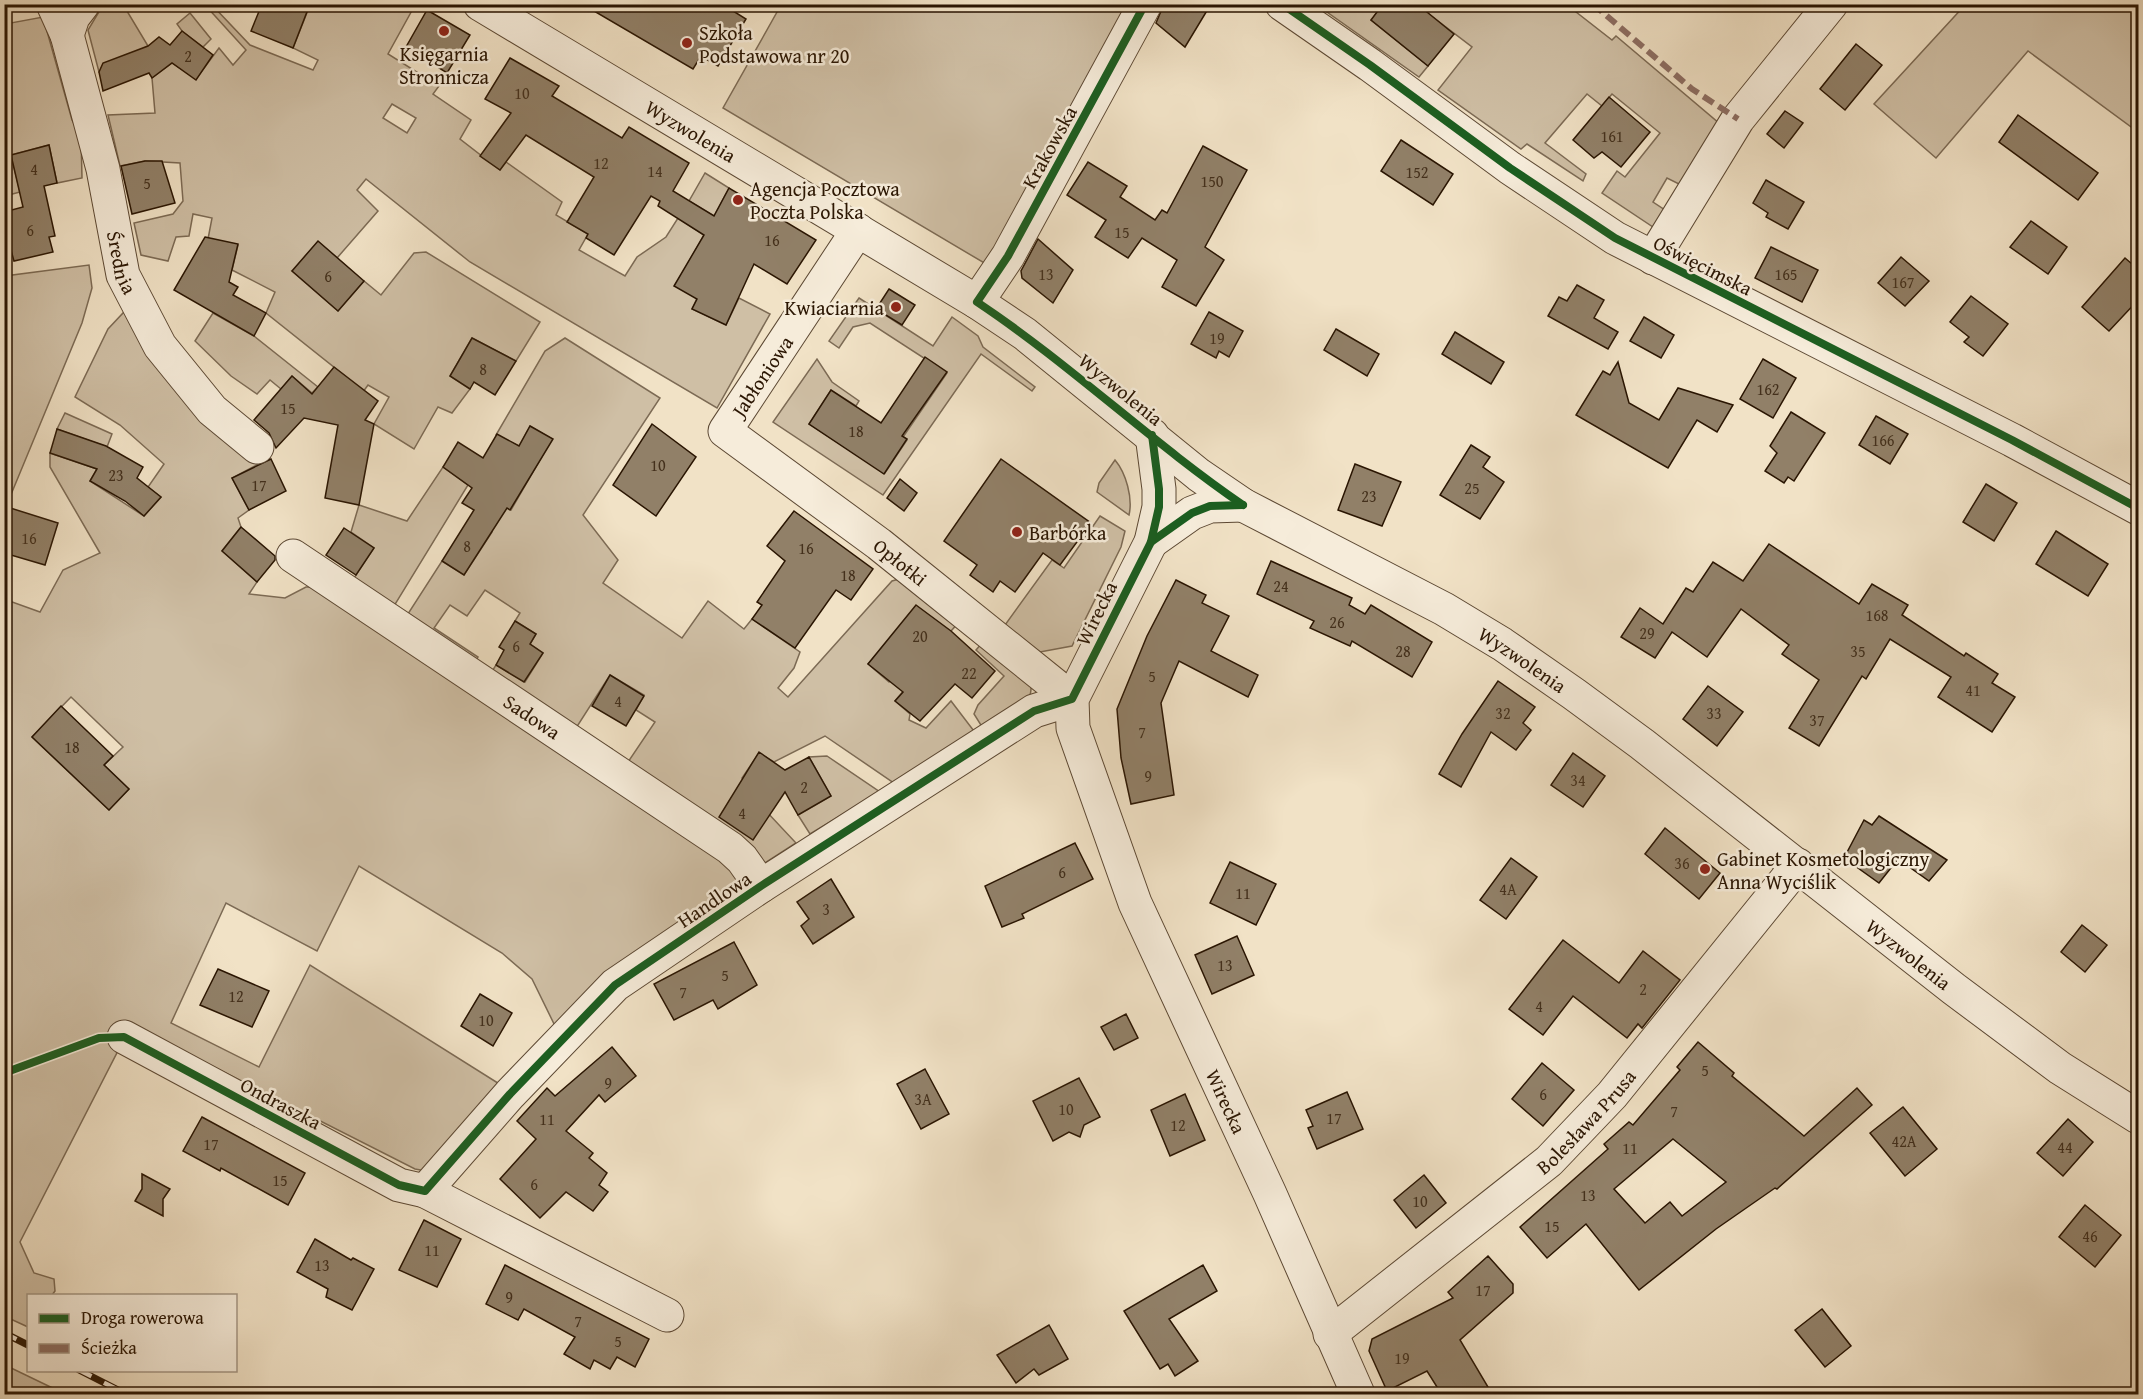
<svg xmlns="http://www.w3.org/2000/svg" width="2143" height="1399" font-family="'Gentium Book Plus',serif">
<rect width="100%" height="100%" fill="#f1e2c6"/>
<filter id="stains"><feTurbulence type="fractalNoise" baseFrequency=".00333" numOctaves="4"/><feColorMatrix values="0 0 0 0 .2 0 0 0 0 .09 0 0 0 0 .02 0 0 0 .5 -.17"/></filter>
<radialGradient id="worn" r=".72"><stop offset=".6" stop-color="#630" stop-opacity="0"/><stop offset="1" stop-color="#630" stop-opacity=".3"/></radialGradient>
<!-- green -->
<g fill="#cfbfa5" stroke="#7c6a54" stroke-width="1.5" fill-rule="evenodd">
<path d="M369 4 415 5 388 54 439 86 433 94 471 120 460 139 500 170 506 162 562 202 556 215 588 234 579 250 625 276 637 257 666 237 678 218 704 235 675 286 705 282 692 309 726 325 739 298 770 314 717 408 470 262 366 179 357 190 378 211 337 258 292 271 338 311 364 281 381 295 414 253 426 252 540 322 516 361 472 338 450 376 470 389 452 413 438 407 414 449 374 424 389 397 368 385 353 406 345 376 266 313 275 292 232 270 238 245 208 239 212 218 193 214 189 236 176 237 168 261 141 255 134 223 173 214 183 201 180 163 145 161 120 166 108 115 155 113 152 78 172 63 196 79 219 48 233 65 246 50 205 5H212L250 45 313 70 318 60 293 48 310 5ZM392 104 416 118 407 133 383 118Z"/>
<path d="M103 5H120L127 11 148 46 99 72 88 30Z"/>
<path d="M781 5H1131L986 264 723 108Z"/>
<path d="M1317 5H1383L1371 20 1428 66 1419 77Z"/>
<path d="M1417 5H1567L1612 40 1616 36 1720 124 1683 186 1667 178 1653 202 1668 212 1656 229 1602 193 1617 171 1625 177 1660 133 1612 94 1602 106 1587 94 1545 143 1586 174 1583 181 1527 144 1521 149 1438 90 1472 47Z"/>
<path d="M1965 5H2138V132L2028 51 1936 158 1874 104Z"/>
<path d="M190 13 211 39 203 47 182 31 177 24Z"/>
<path d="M43 17 72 120 81 137 82 178 57 183 49 145 11 155 20 192 5 196V24Z"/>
<path d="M705 173 729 188 714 216 689 201Z"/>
<path d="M89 265 92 288 82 323 5 509V276Z"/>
<path d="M859 298 933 346 952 317 978 336 983 347 1035 387 1032 391 981 354 883 495 773 422 817 359 832 382 859 401 856 406 831 390 809 424 885 473 907 440 903 437 947 373 870 323 853 327 839 348 829 341Z"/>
<path d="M124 312 222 429 270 458 232 478 249 510 238 518 241 527 222 551 257 582 249 594 285 598 306 587H320L725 857 741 887 558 1032 532 979 502 953 359 866 317 951 226 903 171 1023 259 1067 310 965 501 1085 426 1171 415 1169 135 1027 120 1047 20 1242 34 1273 54 1279 55 1291 52 1295 28 1296V1327L4 1316V599L40 612 63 570 100 553 50 467V453L97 469 90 481 144 516 161 497 148 487 164 464 120 425 75 397 108 329ZM71 697 123 747 104 765 129 789 109 810 32 737Z"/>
<path d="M213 313 254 336 318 387 312 393 292 376 281 389 270 380 257 394 231 376 195 341Z"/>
<path d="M565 338 660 398 583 515 618 560 603 583 682 638 708 601 744 629 752 619 800 652 794 668 778 688 788 697 892 581 906 577 959 622 951 631 889 641 868 664 889 682 901 670 912 681 895 701 910 714 909 720 926 728 951 701 977 735 894 783 825 736 774 762 759 753 742 778 763 792 765 810 796 843 765 863 624 768 655 722 636 710 644 695 610 675 576 728 612 749 608 757 489 676 496 665 525 682 543 653 530 644 536 634 515 621 520 613 485 590 467 616 450 605 434 628 478 657 473 666 404 620 442 561 464 575 492 532 489 497 511 510 552 439 530 426 519 446 496 435 545 351Z"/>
<path d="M65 413 112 434 107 447 57 429Z"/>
<path d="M1115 460C1126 473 1133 498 1129 515L1097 492 1099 483Z"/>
<path d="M443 467 468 485 391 611 352 581 374 548 351 532 359 505 407 521Z"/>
<path d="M1100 516 1125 531 1121 547 1072 646 1040 652 1005 625 1052 560 1064 568Z"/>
<path d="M983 642 1030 682C1038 706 1001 720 984 730L974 714 978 705 1004 676 976 650Z"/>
<path d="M827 756 880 792 810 834 798 815 831 796 809 757Z"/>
<path d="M4 1365H5L65 1394H5Z"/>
</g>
<!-- building -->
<g fill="#918068" stroke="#2a1502" stroke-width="1.5" fill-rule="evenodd">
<path d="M262 4H310L293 48 251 31Z"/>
<path d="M582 4H722L746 19 718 66 701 56 693 69Z"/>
<path d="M1164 4H1211L1185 47 1156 23Z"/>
<path d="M1383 4H1417L1454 34 1428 66 1371 20Z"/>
<path d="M427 10 470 35 447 73 406 47Z"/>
<path d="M182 31 213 55 196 80 172 63 152 78 149 73 103 91 99 72 103 63 148 46 159 37 170 45Z"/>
<path d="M1856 44 1882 65 1845 110 1820 89Z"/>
<path d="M510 58 559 86 552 96 622 138 629 127 689 163 673 191 714 216 729 188 816 240 787 284 754 264 726 325 692 309 697 299 674 286 704 235 658 206 660 201 651 196 614 255 586 238 588 234 567 222 594 177 526 135 500 170 480 156 511 113 485 99Z"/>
<path d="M1609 97 1650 132 1621 167 1602 152 1594 158 1573 140Z"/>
<path d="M1785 111 1803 123 1784 148 1767 134Z"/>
<path d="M2018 115 2098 173 2078 200 1999 142Z"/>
<path d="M1401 140 1453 174 1433 205 1381 171Z"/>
<path d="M49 145 57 183 44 186 55 236 49 237 53 252 14 261 4 225V212L23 207 11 155Z"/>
<path d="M1203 146 1247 170 1205 247 1224 260 1196 306 1162 287 1177 260 1142 238 1128 258 1095 237 1106 220 1067 195 1088 162 1127 186 1120 197 1155 220 1162 210 1167 213Z"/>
<path d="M145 161H162L175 203 132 214 121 166Z"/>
<path d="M1766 180 1804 202 1788 229 1766 217 1768 213 1753 203Z"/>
<path d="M2031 221 2067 247 2048 274 2010 247Z"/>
<path d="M205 237 238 244 229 282 238 287 233 295 266 313 254 336 174 290Z"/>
<path d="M1038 239 1073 270 1053 303 1022 278 1021 271Z"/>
<path d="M318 241 364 281 338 311 292 271Z"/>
<path d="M1771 247 1818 270 1802 302 1755 278Z"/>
<path d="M1901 257 1929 281 1905 306 1878 283Z"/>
<path d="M2125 258 2139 270V299L2109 331 2082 307Z"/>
<path d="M1577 285 1604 300 1594 318 1618 332 1608 349 1548 316 1559 297 1567 301Z"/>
<path d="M889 289 915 305 902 325 876 309Z"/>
<path d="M1971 296 2008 324 1983 356 1964 342 1969 337 1950 322Z"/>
<path d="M1209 312 1243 331 1229 357 1219 351 1216 358 1191 344Z"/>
<path d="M1644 317 1674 335 1661 358 1630 341Z"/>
<path d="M1336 329 1379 354 1367 376 1324 350Z"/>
<path d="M1455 332 1504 362 1491 384 1442 354Z"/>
<path d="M472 338 516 361 495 395 474 382 470 389 450 376Z"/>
<path d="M925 357 947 372 902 436 907 439 884 474 809 424 831 390 881 423Z"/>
<path d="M1763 359 1796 378 1773 418 1740 399Z"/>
<path d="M1618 362 1629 403 1659 420 1678 388 1733 405 1717 432 1697 420 1668 468 1576 415 1603 371 1610 375Z"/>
<path d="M334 367 378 401 365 420 374 424 359 505 325 498 338 425 304 418 276 448 269 433 254 420 292 376 312 394Z"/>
<path d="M1791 412 1825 433 1794 481 1788 477 1784 483 1765 471 1777 453 1770 446Z"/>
<path d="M1876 416 1908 434 1890 464 1859 445Z"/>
<path d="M652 424 696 457 656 516 613 485Z"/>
<path d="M530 426 553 439 510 510 507 508 464 575 442 561 474 510 462 503 472 488 443 467 458 442 483 458 497 434 519 446Z"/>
<path d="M57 429 106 446 143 467 137 478 161 497 144 516 125 501 90 481 97 469 50 453Z"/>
<path d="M1471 445 1490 457 1483 467 1504 482 1480 519 1440 495Z"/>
<path d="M271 459 286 491 249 510 232 478Z"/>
<path d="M1001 459 1091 523 1060 565 1043 553 1015 592 1000 581 993 592 970 575 977 565 944 541Z"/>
<path d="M1355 464 1401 482 1382 526 1338 510Z"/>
<path d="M900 479 917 493 904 511 887 498Z"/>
<path d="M1986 484 2017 503 1994 541 1963 522Z"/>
<path d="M4 506 58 523 45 565 4 553Z"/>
<path d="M794 511 873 569 851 600 836 590 795 648 752 619 762 605 757 602 785 561 767 546Z"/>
<path d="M241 527 275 556V560L257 582 222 551Z"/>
<path d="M344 528 374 548 356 575 326 555Z"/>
<path d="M2056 531 2108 564 2088 596 2036 564Z"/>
<path d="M1769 544 1859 604 1872 584 1908 605 1902 615 1964 656 1966 653 1998 674 1992 683 2015 697 1992 732 1938 697 1951 677 1890 639 1866 679 1862 676 1819 746 1789 728 1819 680 1782 654 1789 645 1741 609 1707 657 1672 632 1655 658 1621 637 1640 608 1663 624 1686 588 1693 592 1713 562 1743 581Z"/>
<path d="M1271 561 1352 598 1349 605 1365 614 1371 605 1432 642 1412 677 1352 641 1350 646 1310 628 1314 621 1257 594Z"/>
<path d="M1176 580 1206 595 1202 603 1229 616 1211 651 1258 675 1248 697 1179 661 1161 703 1174 795 1131 804 1121 758 1117 709 1147 636Z"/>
<path d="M916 605 951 631 995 671 972 698 955 684 920 721 895 701 903 692 868 664Z"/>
<path d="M515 621 536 634 530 644 543 653 524 682 496 665 504 650 499 647Z"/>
<path d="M610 675 644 696 626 726 592 706Z"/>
<path d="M1498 681 1535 707 1523 723 1531 730 1516 750 1491 732 1461 787 1439 774 1462 734Z"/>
<path d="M1708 686 1743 712 1717 746 1683 719Z"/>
<path d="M61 706 113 756 104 765 129 789 109 810 32 737Z"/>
<path d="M759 752 785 770 809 757 831 796 798 815 785 792 753 840 719 817Z"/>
<path d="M1573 753 1605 776 1583 807 1551 785Z"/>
<path d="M1879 816 1947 860 1929 881 1898 859 1879 883 1844 858 1864 820 1872 825Z"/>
<path d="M1665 828 1720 873 1699 899 1645 854Z"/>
<path d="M1075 843 1093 879 1022 914 1024 918 1002 927 985 886Z"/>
<path d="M1511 858 1537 877 1506 919 1480 900Z"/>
<path d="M1230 862 1276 884 1256 925 1210 903Z"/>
<path d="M831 879 854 917 813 944 801 926 809 919 797 902Z"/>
<path d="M2082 925 2107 945 2085 972 2061 952Z"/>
<path d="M1237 936 1254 975 1212 994 1195 955Z"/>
<path d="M1563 940 1619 983 1643 951 1680 980 1642 1028 1638 1024 1627 1038 1573 996 1543 1035 1509 1009Z"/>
<path d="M734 942 757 985 718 1009 713 1000 674 1020 654 984Z"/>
<path d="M218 969 269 991 252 1027 200 1005Z"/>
<path d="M480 994 512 1013 493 1046 461 1026Z"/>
<path d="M1126 1014 1138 1038 1114 1050 1101 1027Z"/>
<path d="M1698 1042 1734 1073 1732 1076 1804 1136 1857 1088 1872 1105 1777 1189 1775 1188 1716 1229 1639 1290 1586 1224 1547 1258 1520 1227 1608 1149 1604 1144 1629 1122 1633 1125 1680 1070 1677 1067ZM1673 1139 1726 1182 1682 1216 1670 1202 1645 1223 1614 1189Z"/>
<path d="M612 1047 636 1076 605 1102 599 1095 566 1131 593 1153 589 1158 607 1173 599 1185 608 1192 593 1211 566 1192 540 1218 500 1179 536 1139 517 1121 547 1088 555 1096Z"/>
<path d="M1542 1063 1574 1090 1543 1126 1512 1099Z"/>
<path d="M925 1069 949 1114 921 1129 897 1084Z"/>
<path d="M1079 1078 1100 1117 1084 1125 1080 1137 1069 1132 1053 1141 1033 1101Z"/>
<path d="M1347 1092 1363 1129 1317 1149 1308 1128 1313 1126 1306 1110Z"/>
<path d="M1185 1094 1205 1140 1170 1156 1151 1110Z"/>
<path d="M1903 1107 1937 1149 1905 1176 1870 1133Z"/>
<path d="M202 1117 305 1173 288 1205 221 1168 220 1171 183 1151Z"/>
<path d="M2068 1119 2093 1142 2063 1176 2037 1153Z"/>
<path d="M142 1174 170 1189 163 1199V1216L135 1201 142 1189Z"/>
<path d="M1424 1175 1446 1203 1416 1228 1394 1200Z"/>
<path d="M2085 1205 2121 1235 2095 1267 2059 1237Z"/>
<path d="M424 1220 461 1239 437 1287 399 1270Z"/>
<path d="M315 1239 351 1260 353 1258 374 1269 352 1310 326 1297 328 1289 297 1272Z"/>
<path d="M1488 1256 1513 1284V1293L1460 1340 1488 1387 1476 1395H1442L1427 1371 1387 1391 1369 1351 1372 1339 1453 1298 1448 1292Z"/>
<path d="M505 1265 649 1339 635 1367 617 1357 610 1369 594 1360 590 1369 564 1354 575 1337 524 1309 518 1320 486 1304Z"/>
<path d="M1203 1265 1217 1291 1169 1319 1198 1361 1175 1376 1168 1364 1160 1369 1124 1311Z"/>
<path d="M1822 1309 1851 1346 1825 1367 1795 1330Z"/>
<path d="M1049 1325 1068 1359 1039 1375 1034 1369 1016 1383 997 1355Z"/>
</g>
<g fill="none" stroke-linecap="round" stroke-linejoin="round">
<defs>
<g id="minor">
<path d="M53 4 67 35 73 17 83 4"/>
<path id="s1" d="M480 4 977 302 1025 334 1199 475 1243 505 1444 609 1502 644 1574 694 1642 744 1954 989 2060 1068 2138 1117"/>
<path d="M1282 4 1370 65 1510 168 1615 238 2012 440 2138 508"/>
<path id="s2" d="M67 35 103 169 123 275 160 346 212 410 257 447"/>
<path id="s3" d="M858 230 725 431 879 544 1072 699"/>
<path d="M1653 258 1738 119 1831 4"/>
<path d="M977 302 1008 256 1145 4"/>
<path id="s4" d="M1152 435 1159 489V507L1151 542 1072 699 1073 728 1135 903 1270 1194 1358 1394"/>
<path d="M1151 542 1192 513 1210 506 1243 505"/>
<path id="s5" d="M293 556 730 848 742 859 761 886"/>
<path d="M124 1037 399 1185 425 1191 667 1315"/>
<path d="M425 1191 510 1094 615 985 761 886 1034 711 1072 699"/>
<path id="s6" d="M1330 1334 1549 1161 1612 1095 1798 865"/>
</g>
</defs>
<!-- minor casing -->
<use href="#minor" stroke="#5c4833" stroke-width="35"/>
<!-- minor -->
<use href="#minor" stroke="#f6ecda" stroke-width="33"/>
<defs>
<g id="rail">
<path d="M4 1333 28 1345"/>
<path d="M79 1370 126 1394"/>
</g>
</defs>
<!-- rail casing -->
<use href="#rail" stroke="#2a1502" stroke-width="7"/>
<!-- rail -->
<use href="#rail" stroke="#f6ecda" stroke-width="4.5" stroke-dasharray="14" stroke-linecap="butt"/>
<!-- quiet -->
<path stroke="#8d6e63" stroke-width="6" stroke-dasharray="12 6" stroke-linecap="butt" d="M1593 4 1692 89 1738 119"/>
<defs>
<g id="cycleway">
<path d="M1145 4 1008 256 977 302C1070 364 1151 442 1243 505"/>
<path d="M1282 4 1370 65 1510 168 1615 238 2012 440 2138 508"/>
<path d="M1151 542 1192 513 1210 506 1243 505"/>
<path d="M4 1073 99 1038 124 1037 399 1185 425 1191 510 1094 615 985 761 886 1034 711 1072 699 1151 542 1159 507V489L1152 435"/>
</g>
</defs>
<!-- cycleway casing -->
<use href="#cycleway" stroke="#f6ecda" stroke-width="11"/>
<!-- cycleway -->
<use href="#cycleway" stroke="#1b5e20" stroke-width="8"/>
</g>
<!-- markers -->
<g fill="#8f2418" stroke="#f6ecda" stroke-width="2">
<circle cx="444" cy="31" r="6"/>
<circle cx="687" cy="43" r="6"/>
<circle cx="738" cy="200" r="6"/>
<circle cx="896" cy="307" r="6"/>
<circle cx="1017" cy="532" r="6"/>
<circle cx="1705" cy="869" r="6"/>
</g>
<g text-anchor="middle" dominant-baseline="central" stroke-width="5" stroke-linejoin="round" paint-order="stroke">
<!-- number labels -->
<g font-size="16" fill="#44301c">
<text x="188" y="56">2</text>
<text x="522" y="93">10</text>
<text x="1612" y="136">161</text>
<text x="601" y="163">12</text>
<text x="34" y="169">4</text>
<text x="655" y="171">14</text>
<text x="1417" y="172">152</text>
<text x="1212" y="181">150</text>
<text x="147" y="183">5</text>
<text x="30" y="230">6</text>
<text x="1122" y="232">15</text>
<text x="772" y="240">16</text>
<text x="1046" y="274">13</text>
<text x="1786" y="274">165</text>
<text x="328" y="276">6</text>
<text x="1903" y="282">167</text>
<text x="1217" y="338">19</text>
<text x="483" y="369">8</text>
<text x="1768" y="389">162</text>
<text x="288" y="408">15</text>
<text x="856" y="431">18</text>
<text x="1883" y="440">166</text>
<text x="658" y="465">10</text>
<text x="116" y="475">23</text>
<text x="259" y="485">17</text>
<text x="1472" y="488">25</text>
<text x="1369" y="496">23</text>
<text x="29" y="538">16</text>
<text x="467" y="546">8</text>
<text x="806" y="548">16</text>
<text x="848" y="575">18</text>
<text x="1281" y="586">24</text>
<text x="1877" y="615">168</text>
<text x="1337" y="622">26</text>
<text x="1647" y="633">29</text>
<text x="920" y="636">20</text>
<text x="516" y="646">6</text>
<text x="1403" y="651">28</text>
<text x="1858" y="651">35</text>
<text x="969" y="673">22</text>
<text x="1152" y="676">5</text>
<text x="1973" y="690">41</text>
<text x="618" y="701">4</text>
<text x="1503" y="713">32</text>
<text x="1714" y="713">33</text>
<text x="1817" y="720">37</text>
<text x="1142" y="732">7</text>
<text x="72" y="747">18</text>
<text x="1148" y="776">9</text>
<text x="1578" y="780">34</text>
<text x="804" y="787">2</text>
<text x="742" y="813">4</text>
<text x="1682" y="863">36</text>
<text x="1062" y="872">6</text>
<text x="1508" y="889">4A</text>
<text x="1243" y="893">11</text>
<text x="826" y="909">3</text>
<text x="1225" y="965">13</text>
<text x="725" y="975">5</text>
<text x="1643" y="989">2</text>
<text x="683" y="992">7</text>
<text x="236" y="996">12</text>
<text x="1539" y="1006">4</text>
<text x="486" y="1020">10</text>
<text x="1705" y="1070">5</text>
<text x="608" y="1083">9</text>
<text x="1543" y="1094">6</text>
<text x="923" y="1099">3A</text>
<text x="1066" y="1109">10</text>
<text x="1674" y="1111">7</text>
<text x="1334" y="1118">17</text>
<text x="547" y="1119">11</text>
<text x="1178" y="1125">12</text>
<text x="1904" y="1141">42A</text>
<text x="211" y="1144">17</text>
<text x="2065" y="1147">44</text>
<text x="1630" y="1148">11</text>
<text x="280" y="1180">15</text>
<text x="534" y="1184">6</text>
<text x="1588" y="1195">13</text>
<text x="1420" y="1201">10</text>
<text x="1552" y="1226">15</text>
<text x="2090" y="1236">46</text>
<text x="432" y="1250">11</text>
<text x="322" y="1265">13</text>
<text x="1483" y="1290">17</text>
<text x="509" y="1297">9</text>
<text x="578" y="1321">7</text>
<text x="618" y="1341">5</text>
<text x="1402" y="1358">19</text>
</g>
<!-- poi labels -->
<g font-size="20" fill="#2a1502" stroke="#f6ecda" text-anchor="start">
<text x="699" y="32">Szkoła<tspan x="699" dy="23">Podstawowa nr 20</tspan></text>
<text x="444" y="53" text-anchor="middle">Księgarnia<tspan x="444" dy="23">Stronnicza</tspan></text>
<text x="750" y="188">Agencja Pocztowa<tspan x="750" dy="23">Poczta Polska</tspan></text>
<text x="884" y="307" text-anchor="end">Kwiaciarnia</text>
<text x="1029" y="532">Barbórka</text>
<text x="1717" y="858">Gabinet Kosmetologiczny<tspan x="1717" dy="23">Anna Wyciślik</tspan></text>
</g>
<!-- street labels -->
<g font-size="20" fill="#2a1502" stroke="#f6ecda">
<text stroke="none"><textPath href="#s1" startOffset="246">Wyzwolenia</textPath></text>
<text transform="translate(1049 147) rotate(-61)">Krakowska</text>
<text stroke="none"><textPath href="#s2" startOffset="234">Średnia</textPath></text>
<text transform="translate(1703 265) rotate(27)">Oświęcimska</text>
<text transform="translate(762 376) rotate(-56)">Jabłoniowa</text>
<text transform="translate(1121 389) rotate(39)">Wyzwolenia</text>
<text stroke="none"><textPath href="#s3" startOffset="460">Opłotki</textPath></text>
<text transform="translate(1096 613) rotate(-64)">Wirecka</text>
<text stroke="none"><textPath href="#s1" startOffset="1234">Wyzwolenia</textPath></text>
<text stroke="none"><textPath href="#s5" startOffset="288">Sadowa</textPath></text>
<text transform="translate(714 899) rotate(-34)">Handlowa</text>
<text stroke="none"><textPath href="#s1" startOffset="1720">Wyzwolenia</textPath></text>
<text stroke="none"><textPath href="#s4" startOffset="717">Wirecka</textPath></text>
<text transform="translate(281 1103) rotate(28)">Ondraszka</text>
<text stroke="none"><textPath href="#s6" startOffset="333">Bolesława Prusa</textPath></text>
</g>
</g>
<!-- margin -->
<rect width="2143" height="1399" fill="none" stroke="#f1e2c6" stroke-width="24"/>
<rect x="6" y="6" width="2131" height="1387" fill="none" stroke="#2a1502" stroke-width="3"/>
<rect x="12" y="12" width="2119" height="1375" fill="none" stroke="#2a1502" stroke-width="1.5"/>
<!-- legend -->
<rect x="27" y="1294" width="210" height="78" fill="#f6ecda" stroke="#a49684" stroke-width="1.5"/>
<rect x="39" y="1314" width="30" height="9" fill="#1b5e20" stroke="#a49684" stroke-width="1.5"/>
<text x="81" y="1324" font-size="18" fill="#2a1502">Droga rowerowa</text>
<rect x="39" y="1344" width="30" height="9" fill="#8d6e63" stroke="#a49684" stroke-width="1.5"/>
<text x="81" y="1354" font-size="18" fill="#2a1502">Ścieżka</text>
<rect width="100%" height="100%" filter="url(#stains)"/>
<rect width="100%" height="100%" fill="url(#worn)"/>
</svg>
